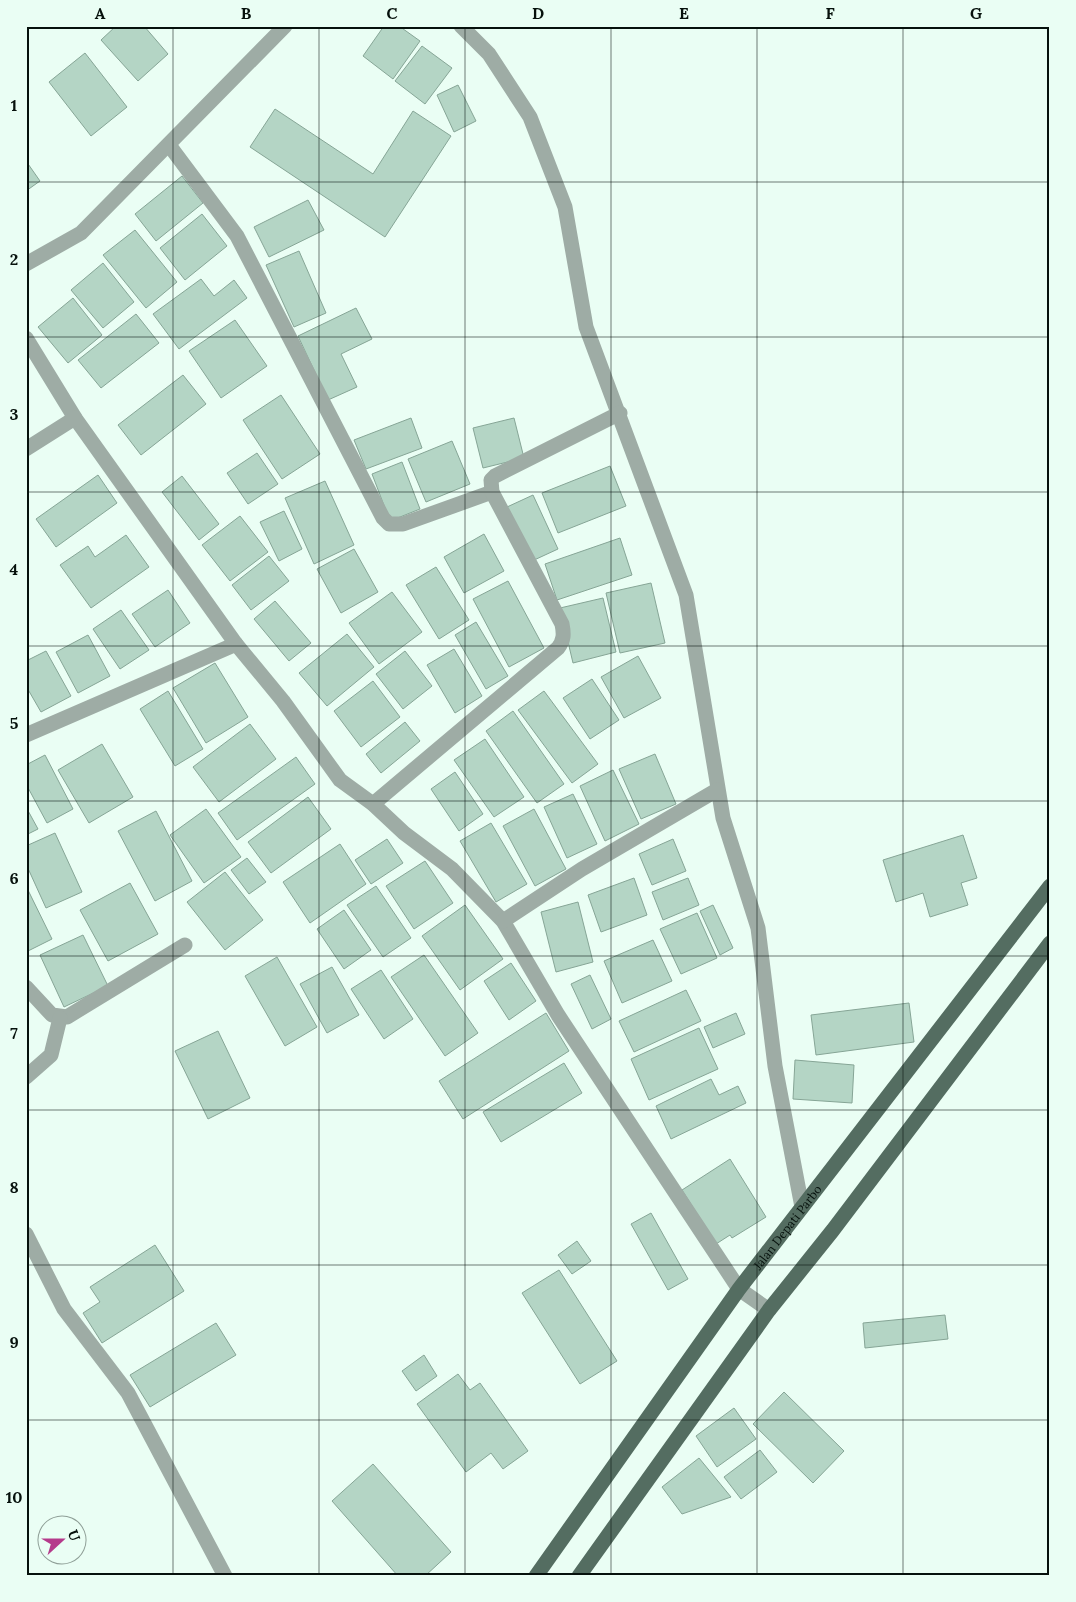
<svg xmlns="http://www.w3.org/2000/svg" width="1076" height="1602" font-family="Lora,serif">
<rect width="100%" height="100%" fill="#eafef4"/>
<!-- building -->
<g fill="#b4d5c5" stroke="#86a596">
<path d="M116 26H144L168 54 138 81 101 40Z"/>
<path d="M384 26H399L420 41 393 79 363 56Z"/>
<path d="M422 46 452 68 425 104 395 81Z"/>
<path d="M85 53 127 107 91 136 49 82Z"/>
<path d="M458 85 476 121 454 132 437 95Z"/>
<path d="M275 109 373 174 413 111 451 136 385 237 250 147Z"/>
<path d="M26 161 40 181 26 191Z"/>
<path d="M182 176 203 203 156 241 135 214Z"/>
<path d="M308 200 324 230 269 257 254 227Z"/>
<path d="M202 214 227 246 185 280 160 248Z"/>
<path d="M135 230 177 282 146 308 103 255Z"/>
<path d="M299 251 326 313 294 327 266 265Z"/>
<path d="M103 263 134 302 103 328 71 290Z"/>
<path d="M201 279 214 296 234 280 247 298 179 349 153 314Z"/>
<path d="M73 298 102 335 68 363 38 327Z"/>
<path d="M356 308 372 339 341 354 357 387 328 400 298 336Z"/>
<path d="M136 314 159 343 101 388 78 360Z"/>
<path d="M235 320 267 366 221 398 189 351Z"/>
<path d="M183 375 206 404 141 455 118 425Z"/>
<path d="M281 395 320 454 282 479 243 420Z"/>
<path d="M411 418 422 448 366 469 354 440Z"/>
<path d="M514 418 524 458 483 468 473 428Z"/>
<path d="M452 441 470 484 426 502 408 459Z"/>
<path d="M257 453 278 484 248 504 227 473Z"/>
<path d="M402 462 420 509 390 521 372 474Z"/>
<path d="M610 466 626 506 558 533 542 493Z"/>
<path d="M98 475 117 503 56 547 36 519Z"/>
<path d="M182 476 219 524 199 540 162 492Z"/>
<path d="M325 481 354 545 314 564 285 498Z"/>
<path d="M533 495 558 549 532 561 507 507Z"/>
<path d="M284 511 302 549 279 561 260 522Z"/>
<path d="M240 516 268 552 230 581 202 545Z"/>
<path d="M484 534 504 571 464 593 444 557Z"/>
<path d="M126 535 149 567 91 608 60 565 88 546 95 557Z"/>
<path d="M620 538 632 575 557 600 545 564Z"/>
<path d="M354 549 378 592 341 613 317 569Z"/>
<path d="M269 556 289 581 251 610 232 585Z"/>
<path d="M436 567 469 620 439 639 406 585Z"/>
<path d="M508 581 544 648 509 667 473 599Z"/>
<path d="M651 583 665 643 620 653 606 593Z"/>
<path d="M168 590 190 623 155 647 132 614Z"/>
<path d="M392 592 422 632 379 664 349 623Z"/>
<path d="M603 598 616 652 573 663 560 608Z"/>
<path d="M275 601 311 643 289 661 254 619Z"/>
<path d="M121 610 149 650 120 669 93 629Z"/>
<path d="M476 622 508 676 486 689 455 635Z"/>
<path d="M347 634 374 667 327 706 299 673Z"/>
<path d="M88 635 110 676 78 693 56 652Z"/>
<path d="M454 649 482 696 455 713 427 665Z"/>
<path d="M46 651 71 696 41 712 26 686V661Z"/>
<path d="M405 651 432 686 403 709 376 674Z"/>
<path d="M638 656 661 698 624 718 601 677Z"/>
<path d="M215 663 248 717 206 743 173 688Z"/>
<path d="M592 679 619 720 590 739 563 698Z"/>
<path d="M373 681 400 717 361 747 334 711Z"/>
<path d="M168 691 203 749 175 766 140 709Z"/>
<path d="M544 691 598 764 572 783 518 710Z"/>
<path d="M513 711 564 784 537 803 486 731Z"/>
<path d="M405 722 420 741 381 773 366 754Z"/>
<path d="M250 724 276 759 219 802 193 767Z"/>
<path d="M485 739 524 797 494 817 454 760Z"/>
<path d="M102 744 133 797 89 823 58 770Z"/>
<path d="M655 754 676 804 641 819 619 769Z"/>
<path d="M45 755 73 809 47 823 26 784V765Z"/>
<path d="M296 757 315 784 237 840 218 813Z"/>
<path d="M613 770 639 824 605 841 580 786Z"/>
<path d="M455 772 483 814 459 831 431 789Z"/>
<path d="M573 794 597 844 567 858 544 807Z"/>
<path d="M308 797 331 829 271 873 248 842Z"/>
<path d="M26 807 38 829 26 835Z"/>
<path d="M206 809 241 857 204 883 170 835Z"/>
<path d="M534 809 566 869 535 886 503 826Z"/>
<path d="M156 811 192 881 155 901 118 831Z"/>
<path d="M491 823 527 884 496 902 460 841Z"/>
<path d="M55 833 82 892 46 908 26 864V846Z"/>
<path d="M963 835 977 878 961 883 968 905 930 917 923 893 896 902 883 860Z"/>
<path d="M387 839 403 863 371 884 355 860Z"/>
<path d="M673 839 686 871 652 885 639 854Z"/>
<path d="M340 844 366 884 310 923 283 882Z"/>
<path d="M247 858 266 882 249 894 231 870Z"/>
<path d="M425 861 453 903 414 929 386 886Z"/>
<path d="M225 872 263 920 225 950 187 902Z"/>
<path d="M634 878 647 915 601 932 588 895Z"/>
<path d="M688 878 699 905 663 920 652 892Z"/>
<path d="M130 883 158 934 108 961 80 910Z"/>
<path d="M26 886 52 939 26 952Z"/>
<path d="M376 886 411 938 383 957 347 905Z"/>
<path d="M578 902 593 962 556 972 541 912Z"/>
<path d="M465 905 503 959 460 990 422 936Z"/>
<path d="M713 905 733 948 720 955 700 911Z"/>
<path d="M344 910 371 950 344 969 317 929Z"/>
<path d="M697 913 717 958 681 974 660 929Z"/>
<path d="M83 935 108 986 64 1007 40 955Z"/>
<path d="M653 940 672 981 622 1003 604 961Z"/>
<path d="M424 955 478 1033 445 1056 391 977Z"/>
<path d="M277 957 317 1027 285 1046 245 976Z"/>
<path d="M511 963 536 1001 509 1020 484 981Z"/>
<path d="M332 967 359 1015 327 1033 300 984Z"/>
<path d="M381 970 413 1019 384 1039 351 989Z"/>
<path d="M590 975 611 1019 592 1029 571 984Z"/>
<path d="M686 990 701 1021 634 1052 619 1021Z"/>
<path d="M909 1003 914 1042 816 1055 811 1015Z"/>
<path d="M546 1013 569 1051 463 1119 439 1081Z"/>
<path d="M736 1013 745 1034 713 1048 704 1027Z"/>
<path d="M699 1028 718 1069 649 1100 631 1059Z"/>
<path d="M218 1031 250 1098 208 1119 175 1051Z"/>
<path d="M795 1060 854 1065 852 1103 793 1099Z"/>
<path d="M564 1063 582 1093 501 1142 483 1112Z"/>
<path d="M711 1079 719 1095 738 1086 746 1103 671 1139 656 1106Z"/>
<path d="M730 1159 766 1217 732 1238 730 1235 716 1244 682 1190Z"/>
<path d="M651 1213 688 1279 668 1290 631 1224Z"/>
<path d="M577 1241 591 1261 572 1274 558 1255Z"/>
<path d="M155 1245 184 1291 102 1343 83 1313 100 1302 90 1287Z"/>
<path d="M559 1270 617 1361 580 1384 522 1293Z"/>
<path d="M945 1315 948 1339 865 1348 863 1323Z"/>
<path d="M216 1323 236 1355 150 1407 130 1375Z"/>
<path d="M424 1355 437 1376 416 1391 402 1371Z"/>
<path d="M458 1374 470 1390 480 1383 528 1451 503 1469 491 1453 466 1472 417 1404Z"/>
<path d="M784 1392 844 1451 813 1483 753 1424Z"/>
<path d="M734 1408 756 1439 717 1467 696 1436Z"/>
<path d="M760 1450 777 1472 741 1499 724 1477Z"/>
<path d="M699 1458 731 1497 682 1514 662 1487Z"/>
<path d="M373 1464 451 1552 425 1576H398L332 1501Z"/>
</g>
<g fill="none" stroke-linecap="round" stroke-linejoin="round">
<!-- minor -->
<g stroke="#9eaca5" stroke-width="15">
<path d="M461 26 489 54 530 117 565 207 586 327 686 595 723 818 758 928 775 1066 802 1207"/>
<path d="M169 145 237 236 383 518 389 524H403L492 492"/>
<path d="M26 264 81 233 285 26"/>
<path d="M26 338 75 418 236 644 283 701 340 780 373 804 404 833 452 869 503 921 558 1015 739 1289 769 1310"/>
<path d="M26 449 75 418"/>
<path d="M26 735 236 644"/>
<path d="M373 804 558 648C564 640 564 634 562 624L492 492 491 480 495 476 620 413"/>
<path d="M503 921 582 869 717 790"/>
<path d="M26 987 52 1015 67 1017 185 945"/>
<path d="M26 1077 51 1055 60 1018"/>
<path d="M26 1234 64 1309 128 1393 225 1576"/>
</g>
<!-- major -->
<g stroke="#546d61" stroke-width="15">
<path id="s1" d="M536 1576 739 1289 1050 886"/>
<path d="M579 1576 769 1310 833 1230 1050 943"/>
</g>
</g>
<!-- grid -->
<path fill="none" stroke="#06110c" stroke-width="1" stroke-opacity="0.55" d="M173 26V1576M319 26V1576M465 26V1576M611 26V1576M757 26V1576M903 26V1576M26 182H1050M26 337H1050M26 492H1050M26 646H1050M26 801H1050M26 956H1050M26 1110H1050M26 1265H1050M26 1420H1050"/>
<g text-anchor="middle" dominant-baseline="central" stroke-width="5" stroke-linejoin="round" paint-order="stroke">
<!-- street labels -->
<g font-size="12" fill="#06110c" stroke="#eafef4">
<text stroke="none"><textPath href="#s1" startOffset="430">Jalan Depati Parbo</textPath></text>
</g>
</g>
<!-- border -->
<rect width="1076" height="1602" fill="none" stroke="#eafef4" stroke-width="55"/>
<!-- north arrow -->
<g transform="translate(62 1540) rotate(69)"><circle r="24" fill="#eafef4" stroke="#8f9f97"/>
<path d="M0-4L9 19L0 12L-9 19Z" fill="#b53a8b"/>
<text y="-8" font-size="14" font-weight="bold" text-anchor="middle" fill="#06110c">U</text>
</g>
<rect x="28" y="28" width="1020" height="1546" fill="none" stroke="#06110c" stroke-width="2"/>
<g font-size="16" text-anchor="middle" font-weight="bold" fill="#06110c">
<text x="100" y="19">A</text>
<text x="246" y="19">B</text>
<text x="392" y="19">C</text>
<text x="538" y="19">D</text>
<text x="684" y="19">E</text>
<text x="830" y="19">F</text>
<text x="976" y="19">G</text>
<text x="14" y="111">1</text>
<text x="14" y="265">2</text>
<text x="14" y="420">3</text>
<text x="14" y="575">4</text>
<text x="14" y="729">5</text>
<text x="14" y="884">6</text>
<text x="14" y="1039">7</text>
<text x="14" y="1193">8</text>
<text x="14" y="1348">9</text>
<text x="14" y="1503">10</text>
</g>
</svg>
